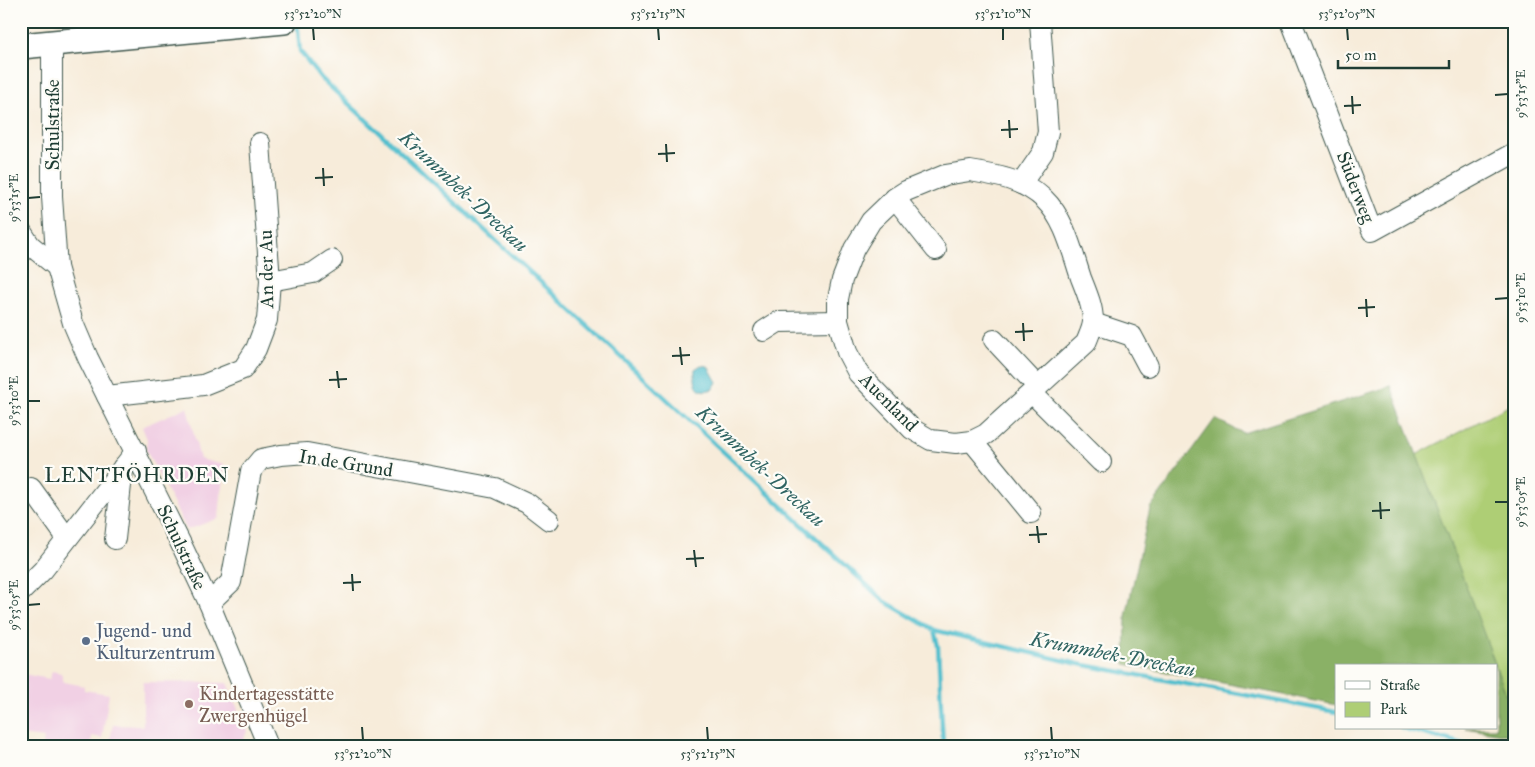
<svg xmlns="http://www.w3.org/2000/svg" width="1535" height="767" font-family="'IM FELL Great Primer',serif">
<rect width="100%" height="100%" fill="#fdfcf7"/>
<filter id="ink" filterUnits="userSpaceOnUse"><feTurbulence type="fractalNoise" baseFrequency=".02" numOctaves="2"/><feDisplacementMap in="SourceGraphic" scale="10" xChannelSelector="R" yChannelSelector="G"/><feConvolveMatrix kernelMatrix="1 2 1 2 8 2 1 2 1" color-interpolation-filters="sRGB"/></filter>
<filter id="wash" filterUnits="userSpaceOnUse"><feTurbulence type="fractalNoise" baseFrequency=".0096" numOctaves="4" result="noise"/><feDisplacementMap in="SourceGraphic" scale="20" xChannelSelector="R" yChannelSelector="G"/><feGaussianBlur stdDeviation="1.12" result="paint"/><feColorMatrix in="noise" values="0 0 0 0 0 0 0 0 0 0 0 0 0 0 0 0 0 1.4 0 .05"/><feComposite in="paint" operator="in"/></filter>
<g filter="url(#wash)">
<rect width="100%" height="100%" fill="#f7ecda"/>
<!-- built -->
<g fill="#f1d0e4">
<path d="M187 407 200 459 224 465 219 518 187 530 146 450 147 439 142 427Z"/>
<path d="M52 671 61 673 64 682 84 686V690L109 694 102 738 92 736 91 746H42L44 738 21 735V678L23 674 50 679Z"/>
<path d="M143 682 227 683 247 731 243 741 232 746H109L113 725 143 726Z"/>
</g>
<!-- green -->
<path fill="#aece75" stroke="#668654" d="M1514 403V715L1416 455Z"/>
<!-- forest -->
<g fill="#8ab166" stroke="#54774d">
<path d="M1391 386 1496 666H1336V705L1125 664 1126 616 1150 508 1215 419 1243 433Z"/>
<path d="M1496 668 1514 715V736L1465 728H1496Z"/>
</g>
<!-- water -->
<path fill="#53bfce" stroke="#397e81" d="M701 365 708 366 717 382 713 389C696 395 694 383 695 369Z"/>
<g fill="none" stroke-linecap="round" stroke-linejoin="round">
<!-- stream -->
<g stroke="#53bfce" stroke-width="4.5">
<path d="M297 21 300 51 321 78 884 601 934 630 1079 664 1336 712"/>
<path d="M934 630 938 646 943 746"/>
<path d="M1402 728 1471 746"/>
</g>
</g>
</g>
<g filter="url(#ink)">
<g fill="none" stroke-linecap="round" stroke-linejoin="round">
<defs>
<g id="minor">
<path d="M1291 21 1372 231 1514 153"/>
<path d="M49 44 52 54V197L57 267 73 323 88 358 183 548 209 603 268 746"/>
<path d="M970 171C996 175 1024 180 1044 199 1065 219 1072 251 1081 278 1086 291 1093 306 1093 321 1093 328 1088 337 1086 343L986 434 972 441 956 443 931 440 912 429 858 373 847 352 838 321V299L842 280 854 249 871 221 895 198 906 191 945 175Z"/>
<path d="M1021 184 1043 152 1048 132 1040 21"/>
<path d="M895 198 936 250"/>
<path d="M21 231 30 245 57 267"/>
<path d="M270 281 313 273 332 260"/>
<path d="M1093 323 1132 336 1148 366"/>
<path d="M764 331 778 322 838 321"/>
<path d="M994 340 1038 387"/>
<path d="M1032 393 1101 462"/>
<path d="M107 396 203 385 243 369 256 349 267 320 270 281 260 143"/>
<path d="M972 441 1031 513"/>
<path d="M21 494 31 488 67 538"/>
<path d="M115 539 123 467"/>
<path d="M21 592 43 570 136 451"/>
<path d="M209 603 231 582 251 471 261 459 281 455 307 453 495 488 527 503 549 520"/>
</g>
<path id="major" d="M21 46 284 21"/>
</defs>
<!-- minor casing -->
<use href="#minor" stroke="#3f574d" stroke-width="22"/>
<!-- major casing -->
<use href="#major" stroke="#3f574d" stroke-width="28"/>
<!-- minor -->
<use href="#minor" stroke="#fff" stroke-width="20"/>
<!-- major -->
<use href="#major" stroke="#fff" stroke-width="25"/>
</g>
</g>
<!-- ticks -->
<path fill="none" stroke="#1f3d34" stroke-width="2" d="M313 28 314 40M658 28 659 40M1003 28V40M1347 28 1348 40M1495 95 1508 94M1352 96 1353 114M1344 106 1361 105M1009 120 1010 138M1001 130 1018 129M666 144 667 162M658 154 675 153M323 168 324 186M315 178 333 177M28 198 40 197M1366 299 1367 317M1495 299 1508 298M1358 308 1375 307M1023 323 1024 341M1015 332 1033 331M680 347 682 365M672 356 690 355M337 371 339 388M329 380 347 379M28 401H40M1380 502 1381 519M1495 502H1508M1372 511 1390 510M1037 526 1039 543M1029 535 1047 534M694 550 696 567M686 559 704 558M352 574 353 591M343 583 361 582M28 605 40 604M362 727 363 740M707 727 708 740M1051 727 1052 740"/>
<!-- markers -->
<circle fill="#5c6f8a" stroke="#fdfcf7" stroke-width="2" cx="86" cy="641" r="5"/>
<circle fill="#8d6e63" stroke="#fdfcf7" stroke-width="2" cx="189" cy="704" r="5"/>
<g text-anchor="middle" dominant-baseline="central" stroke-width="4.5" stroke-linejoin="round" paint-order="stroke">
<!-- street labels -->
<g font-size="19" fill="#1f3d34" stroke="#fdfcf7">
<text transform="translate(52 125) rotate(-90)">Schulstraße</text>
<text transform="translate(1356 187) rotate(69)">Süderweg</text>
<text transform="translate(266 269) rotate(-91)">An der Au</text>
<text transform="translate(889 402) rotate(45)">Auenland</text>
<text transform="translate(346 463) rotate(9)">In de Grund</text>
<text transform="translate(182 547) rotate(65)">Schulstraße</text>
</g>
<!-- service labels -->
<g font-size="19" fill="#4e5e75" stroke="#fdfcf7" text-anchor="start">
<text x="96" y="630">Jugend- und<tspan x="96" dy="22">Kulturzentrum</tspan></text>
</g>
<!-- education labels -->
<g font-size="19" fill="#785e54" stroke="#fdfcf7" text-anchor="start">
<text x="199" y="693">Kindertagesstätte<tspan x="199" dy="22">Zwergenhügel</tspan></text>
</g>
<!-- water labels -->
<g font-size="20" font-style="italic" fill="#2f6462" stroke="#fdfcf7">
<text transform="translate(464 191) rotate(43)">Krummbek-Dreckau</text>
<text transform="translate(761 466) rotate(43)">Krummbek-Dreckau</text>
<text transform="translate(1113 654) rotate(11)">Krummbek-Dreckau</text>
</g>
<!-- quarter labels -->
<g font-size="21" letter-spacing="1" fill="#1f3d34" stroke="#fdfcf7">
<text x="137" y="475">LENTFÖHRDEN</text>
</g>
</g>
<!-- margin -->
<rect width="1535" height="767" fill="none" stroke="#fdfcf7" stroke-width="55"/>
<!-- legend -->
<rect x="1335" y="664" width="162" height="65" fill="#fdfcf7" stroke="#a4b0a9"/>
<rect x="1345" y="681" width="25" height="8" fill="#ffffff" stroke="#a4b0a9"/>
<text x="1380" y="690" font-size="15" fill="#1f3d34">Straße</text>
<rect x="1345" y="702" width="25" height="15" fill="#aece75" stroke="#a4b0a9"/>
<text x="1380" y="714" font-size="15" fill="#1f3d34">Park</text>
<!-- scale -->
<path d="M1338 60v8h111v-8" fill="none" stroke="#1f3d34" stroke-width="2.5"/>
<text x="1345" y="60" font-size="15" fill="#1f3d34" stroke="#fdfcf7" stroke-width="4" paint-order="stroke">50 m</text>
<rect x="28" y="28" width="1480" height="712" fill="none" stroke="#1f3d34" stroke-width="2"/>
<g font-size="12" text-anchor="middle" fill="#1f3d34">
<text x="313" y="18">53°52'20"N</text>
<text x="658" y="18">53°52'15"N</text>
<text x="1003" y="18">53°52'10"N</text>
<text x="1347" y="18">53°52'05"N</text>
<text transform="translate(1521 94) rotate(-90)" y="4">9°53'15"E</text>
<text transform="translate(14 198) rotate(-90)" y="4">9°53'15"E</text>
<text transform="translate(1521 298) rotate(-90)" y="4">9°53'10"E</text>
<text transform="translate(14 401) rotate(-90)" y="4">9°53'10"E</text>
<text transform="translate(1521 502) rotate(-90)" y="4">9°53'05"E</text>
<text transform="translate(14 605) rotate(-90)" y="4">9°53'05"E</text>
<text x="363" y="758">53°52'20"N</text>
<text x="708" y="758">53°52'15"N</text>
<text x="1052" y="758">53°52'10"N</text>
</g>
</svg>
